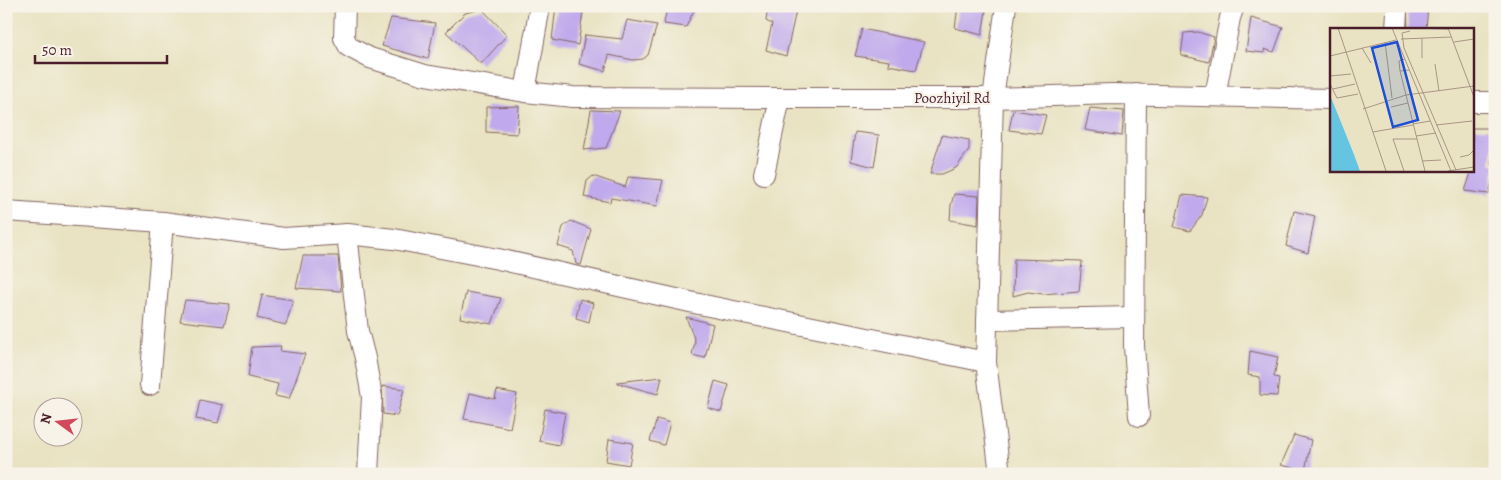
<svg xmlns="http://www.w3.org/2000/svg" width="1501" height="480" font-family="Alegreya,serif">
<rect width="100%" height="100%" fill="#f7f3e8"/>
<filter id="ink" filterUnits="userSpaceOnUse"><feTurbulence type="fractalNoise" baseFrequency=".02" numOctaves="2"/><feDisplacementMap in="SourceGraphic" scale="10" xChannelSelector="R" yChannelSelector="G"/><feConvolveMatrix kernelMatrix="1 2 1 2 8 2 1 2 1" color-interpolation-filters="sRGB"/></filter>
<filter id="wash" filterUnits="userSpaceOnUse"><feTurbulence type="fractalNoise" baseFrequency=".0096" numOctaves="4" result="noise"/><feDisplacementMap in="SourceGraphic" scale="20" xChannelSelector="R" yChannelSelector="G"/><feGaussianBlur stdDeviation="1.12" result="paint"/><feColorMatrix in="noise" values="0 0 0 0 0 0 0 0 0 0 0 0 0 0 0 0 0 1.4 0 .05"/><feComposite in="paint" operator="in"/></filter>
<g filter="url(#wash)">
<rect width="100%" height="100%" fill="#e9e3c3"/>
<g id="blocks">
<!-- building -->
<g fill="#c0a9ec">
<path d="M556 6H584L578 45 552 40Z"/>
<path d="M667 6H696L686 27 664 24Z"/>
<path d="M768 6H797L786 56 766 50 772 24 766 21Z"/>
<path d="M958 6 986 11 982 35 955 28Z"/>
<path d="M1407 6H1428L1426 29H1408Z"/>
<path d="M482 9 507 35 481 64 446 32 465 13Z"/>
<path d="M391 18 435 23 428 59 382 46Z"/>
<path d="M1251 18 1283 27 1274 52 1264 49 1265 53 1246 51Z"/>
<path d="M627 20 657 25 648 55 643 59 633 60 609 55 605 71 579 64 585 35 622 39Z"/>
<path d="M862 29 924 42 916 70 888 65 889 61 855 56Z"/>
<path d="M1198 32 1214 37 1209 62 1181 55 1184 33Z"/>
<path d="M519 106 517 134 486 132V107Z"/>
<path d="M1090 108 1124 111 1122 136 1085 130Z"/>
<path d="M591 110 620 111 606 148 584 150Z"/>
<path d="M1013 110 1046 115 1041 134 1009 130Z"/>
<path d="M1472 128H1495L1491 164H1495V168L1489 194 1465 191 1472 170Z"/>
<path d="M855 132 879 135 874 167 851 161Z"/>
<path d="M942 135 969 140V150L956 168 942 174H930Z"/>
<path d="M593 176 625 187 628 177 663 180 657 206 611 198 610 202 584 197 587 181Z"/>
<path d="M954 194 979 196 978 225 950 220 951 205Z"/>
<path d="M1182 195 1207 197 1202 215 1190 231 1174 227Z"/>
<path d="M1294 211 1315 216 1308 253 1286 246Z"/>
<path d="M571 221 591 229 581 265 576 264 573 251 558 246 563 227Z"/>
<path d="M303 256H338L341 291 296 288Z"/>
<path d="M1014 259 1082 261 1079 291 1043 294 1028 292 1013 296Z"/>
<path d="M466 292 501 298 492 324 460 318Z"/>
<path d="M262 295 293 300 286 325 257 318Z"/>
<path d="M580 299 593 303 589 322 576 318Z"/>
<path d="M185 300 230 304 224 326 180 321Z"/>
<path d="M686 317 713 324 705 358 692 355 695 341Z"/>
<path d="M281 346 280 351 305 354 289 399 275 396 278 384 248 377 252 347Z"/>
<path d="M1250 351 1278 357 1274 377 1279 378 1277 396 1260 395V377L1248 375Z"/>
<path d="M662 377 658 394 617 383V382Z"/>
<path d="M715 381 729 385 721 412 708 408Z"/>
<path d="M382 386 404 389 397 416 383 414Z"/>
<path d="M497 390 517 394 510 428 464 419 470 393 495 399Z"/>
<path d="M200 400 223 405 218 423 196 419Z"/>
<path d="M545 409 565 413 559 445 539 441Z"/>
<path d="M657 419 670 423 664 445 650 441Z"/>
<path d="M1294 435 1311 440 1305 471 1281 465Z"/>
<path d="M609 439 633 443 629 465 606 461Z"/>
</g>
</g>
</g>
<g filter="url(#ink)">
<use href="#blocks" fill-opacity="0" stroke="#826460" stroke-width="1"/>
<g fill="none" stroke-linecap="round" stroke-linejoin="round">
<defs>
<g id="minor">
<path d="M345 6 344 38 349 47 370 58 425 75 525 92"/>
<path d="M540 6 525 92 573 97 780 98H993L1112 94 1331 99"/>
<path d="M1396 29 1397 12"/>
<path d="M1136 94 1134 346 1139 416"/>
<path d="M1215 96 1230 18 1234 6"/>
<path d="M1472 102H1495"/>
<path d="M764 174 780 98"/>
<path d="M6 211 163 222 284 238 347 234 394 239 498 259 699 304 986 362"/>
<path d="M347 234 358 331 365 358 372 397 368 474"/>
<path d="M987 320 1134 317"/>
<path d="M150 385 163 222"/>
<path d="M1000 474 986 362 993 98 1006 6"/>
</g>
</defs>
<!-- minor casing -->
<use href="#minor" stroke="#826460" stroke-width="22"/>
<!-- minor -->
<use href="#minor" stroke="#fff" stroke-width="20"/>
</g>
</g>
<g text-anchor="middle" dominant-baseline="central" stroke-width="4.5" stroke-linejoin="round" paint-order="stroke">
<!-- street labels -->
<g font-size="15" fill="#4a1f2b" stroke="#f7f3e8">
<text x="952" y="98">Poozhiyil Rd</text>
</g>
</g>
<!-- overview -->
<g transform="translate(1330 28)">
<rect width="144" height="144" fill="#e9e3c3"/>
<path d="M0 67 23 124 30 143H0Z" fill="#64c4e2"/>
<path fill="none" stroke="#a99586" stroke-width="1" d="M8 0 56 143M62 0 121 143M80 0 118 1M118 0 144 69M80 3 72 5 74 20 126 142M71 11 121 9M55 14 62 70M124 14 144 11M32 20 41 35M0 28 66 12M92 30V10M105 36 109 63M79 42 70 43 95 143M70 43 69 33 75 31M0 48 21 46M0 56 7 70 28 66M3 61 25 56M61 79 78 75M33 81 76 67 144 58M83 96 100 93M106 97 142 93M43 104 83 97M86 108 106 105M130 129 139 127 144 122M92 133 111 132M74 143 63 111H87M118 143 144 139"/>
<path fill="#1d4ed8" fill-opacity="0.15" stroke="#1d4ed8" stroke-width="2.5" d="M67 14 88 92 63 99 42 20Z"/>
<rect width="144" height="144" fill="none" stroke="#4a1f2b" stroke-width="2.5"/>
</g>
<!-- margin -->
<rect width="1501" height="480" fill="none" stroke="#f7f3e8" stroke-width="25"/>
<!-- north arrow -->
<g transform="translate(58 422) rotate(285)"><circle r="24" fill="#f7f3e8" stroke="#b29e9c"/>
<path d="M0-4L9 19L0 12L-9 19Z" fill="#d1495b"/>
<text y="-8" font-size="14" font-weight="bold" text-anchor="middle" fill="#4a1f2b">N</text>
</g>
<!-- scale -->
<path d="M35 55v8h132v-8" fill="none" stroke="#4a1f2b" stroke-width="2.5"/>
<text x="42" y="55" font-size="15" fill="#4a1f2b" stroke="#f7f3e8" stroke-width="4" paint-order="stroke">50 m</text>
</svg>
